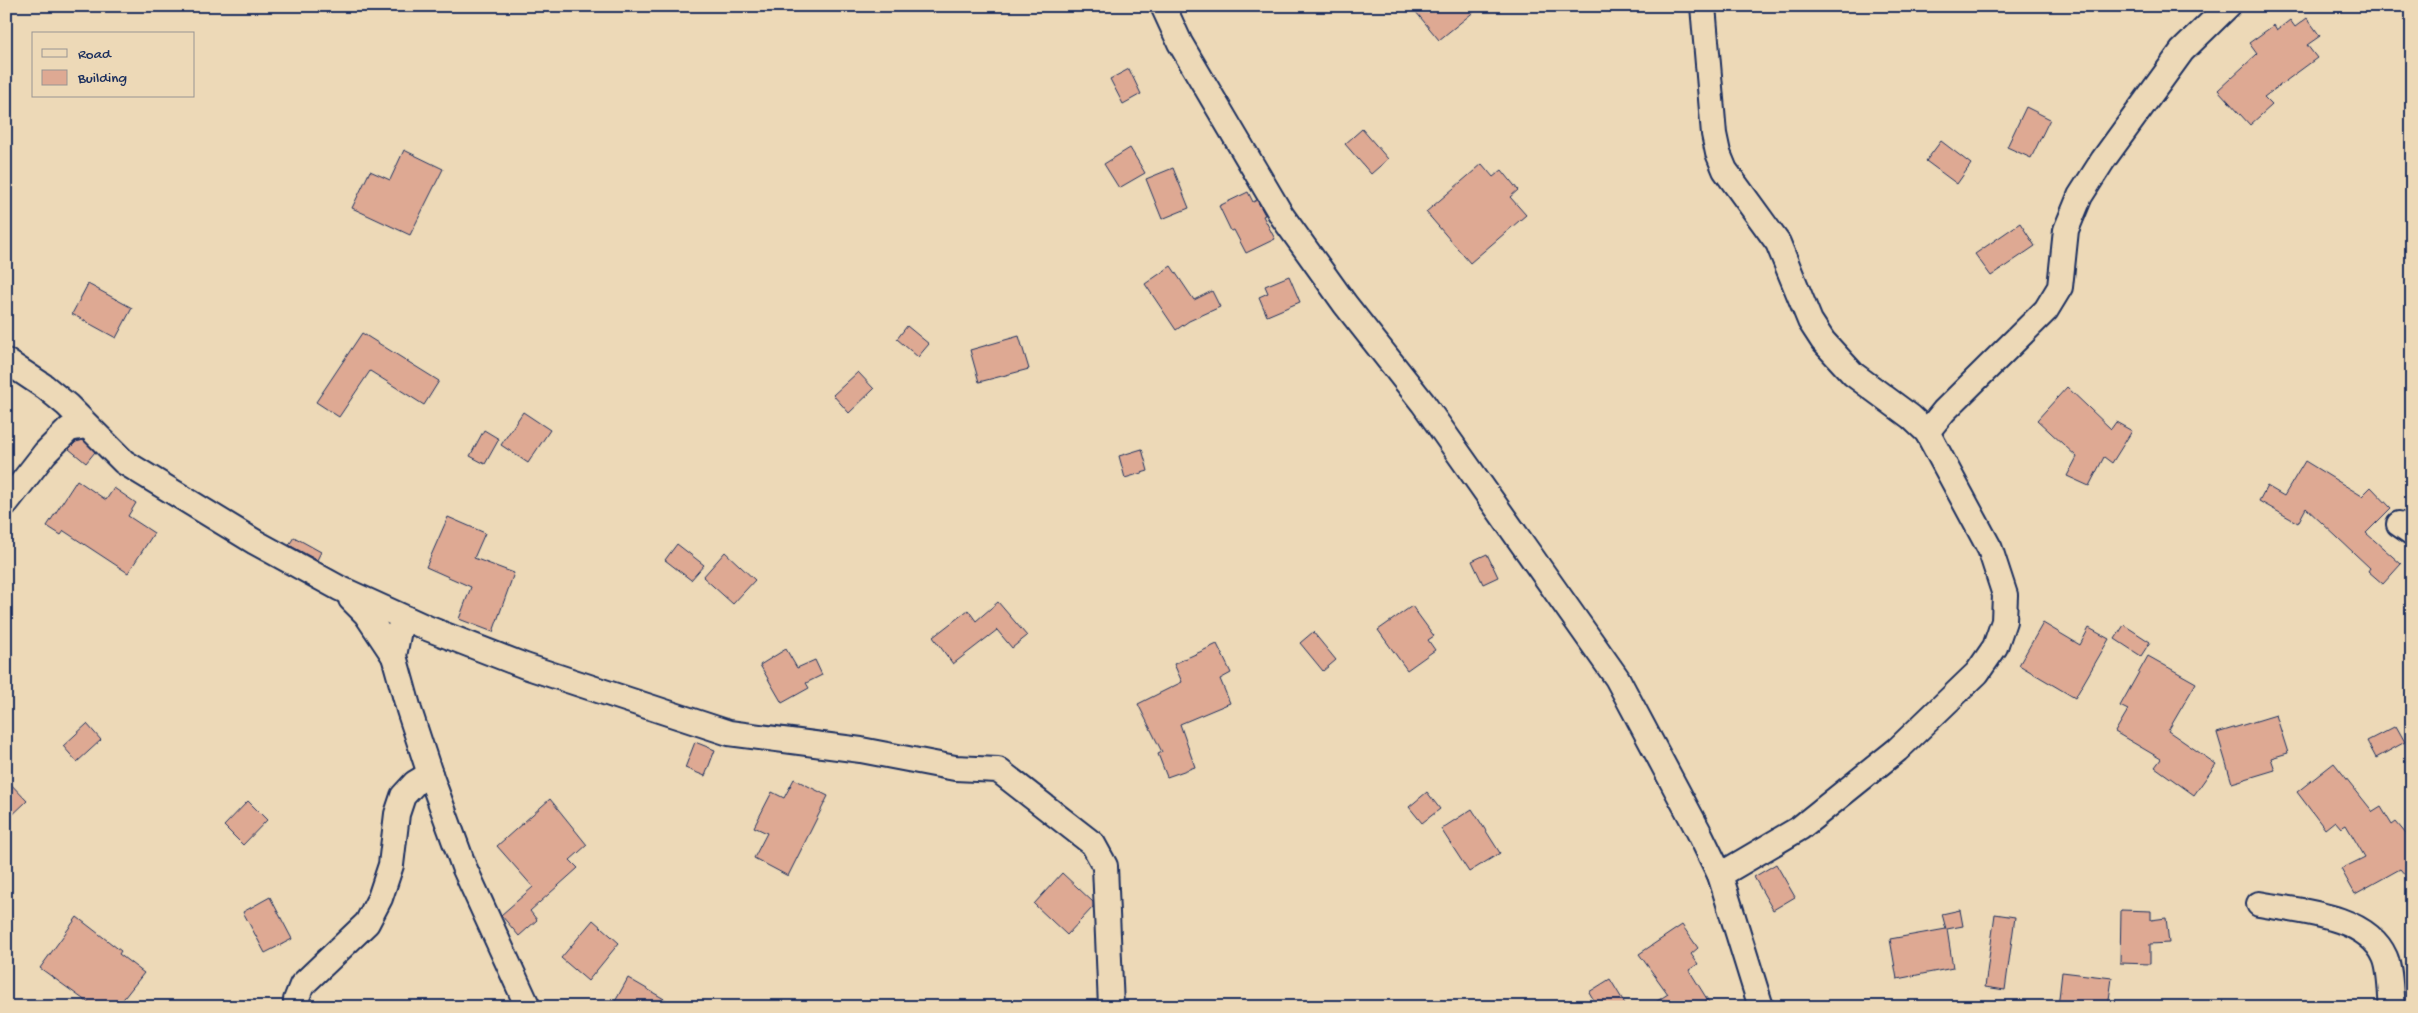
<svg xmlns="http://www.w3.org/2000/svg" width="2418" height="1013" font-family="'Gochi Hand',sans-serif">
<rect width="100%" height="100%" fill="#edd9b7"/>
<filter id="ink" filterUnits="userSpaceOnUse"><feTurbulence type="fractalNoise" baseFrequency=".02" numOctaves="2"/><feDisplacementMap in="SourceGraphic" scale="10" xChannelSelector="R" yChannelSelector="G"/><feConvolveMatrix kernelMatrix="1 2 1 2 8 2 1 2 1" color-interpolation-filters="sRGB"/></filter>
<g filter="url(#ink)">
<!-- building -->
<g fill="#dea993" stroke="#1b2f5e">
<path d="M1411 6H1481L1439 40Z"/>
<path d="M2307 18 2320 36 2307 45 2317 58 2264 97 2272 105 2250 125 2218 90 2257 54 2249 43 2274 25 2277 30 2290 20 2295 27Z"/>
<path d="M1129 69 1141 94 1123 104 1110 79Z"/>
<path d="M2026 107 2050 119 2031 158 2007 147Z"/>
<path d="M1362 129 1388 159 1371 174 1345 144Z"/>
<path d="M1941 141 1971 164 1957 184 1926 161Z"/>
<path d="M1130 148 1145 173 1119 188 1104 164Z"/>
<path d="M404 150 443 169 410 235 352 208 370 171 390 180Z"/>
<path d="M1482 164 1493 177 1502 170 1518 190 1510 197 1526 215 1470 263 1426 212Z"/>
<path d="M1173 168 1189 208 1162 219 1146 179Z"/>
<path d="M1248 192 1253 202 1257 200 1265 215 1263 216 1275 239 1246 253 1234 230 1231 231 1219 206Z"/>
<path d="M2020 223 2035 246 1991 276 1975 254Z"/>
<path d="M1171 266 1194 300 1212 291 1220 307 1189 321 1176 330 1145 284Z"/>
<path d="M1289 276 1300 302 1267 316 1259 297 1268 293 1265 286Z"/>
<path d="M88 284 132 308 116 338 72 314Z"/>
<path d="M907 326 929 344 918 357 897 339Z"/>
<path d="M362 333 439 381 424 405 370 371 339 417 316 402Z"/>
<path d="M1019 336 1029 369 979 382 970 350Z"/>
<path d="M858 372 874 389 849 413 833 395Z"/>
<path d="M2067 387 2111 429 2116 422 2132 431 2112 463 2104 457 2089 486 2067 476 2077 457 2037 420Z"/>
<path d="M523 412 550 430 528 463 501 445Z"/>
<path d="M484 430 499 439 485 464 470 456Z"/>
<path d="M83 440 95 452 86 463 69 449 76 442Z"/>
<path d="M1142 449 1148 471 1125 478 1119 456Z"/>
<path d="M2305 461 2362 496 2371 487 2391 508 2366 533 2401 564 2383 584 2368 571 2370 568 2306 508 2298 523 2259 501 2267 486 2284 496Z"/>
<path d="M77 480 106 500 114 488 136 503 128 516 154 533 128 573 64 531 61 535 47 526Z"/>
<path d="M448 517 485 533 474 558 514 573 493 632 459 619 471 587 426 567Z"/>
<path d="M294 537 321 552 317 560 289 545Z"/>
<path d="M677 544 704 565 691 580 665 560Z"/>
<path d="M725 552 755 580 733 604 703 577Z"/>
<path d="M1487 554 1498 577 1483 584 1472 561Z"/>
<path d="M998 602 1027 636 1012 648 997 630 953 664 933 637 968 610 976 621Z"/>
<path d="M1412 606 1434 636 1428 640 1435 650 1407 670 1378 630Z"/>
<path d="M2043 623 2080 645 2089 628 2109 639 2075 698 2019 665Z"/>
<path d="M2124 625 2150 642 2141 656 2115 639Z"/>
<path d="M1313 632 1336 660 1323 671 1300 643Z"/>
<path d="M1217 644 1231 673 1220 679 1230 703 1180 724 1195 767 1167 777 1158 754 1162 752 1138 704 1182 682 1174 664Z"/>
<path d="M786 649 797 668 815 660 822 675 806 683 809 688 782 703 760 665Z"/>
<path d="M2148 656 2196 683 2168 731 2216 764 2194 795 2155 767 2161 759 2115 732 2128 710 2120 706Z"/>
<path d="M2276 715 2288 753 2271 758 2275 770 2232 783 2217 733Z"/>
<path d="M87 724 101 740 77 762 63 746Z"/>
<path d="M2396 726 2405 742 2376 758 2367 741Z"/>
<path d="M695 742 715 750 705 776 685 768Z"/>
<path d="M2334 763 2373 812 2381 807 2392 825 2396 822 2412 841V883L2400 869 2355 894 2341 869 2365 857 2346 825 2341 828 2335 821 2325 829 2297 792Z"/>
<path d="M6 779 27 801 6 821Z"/>
<path d="M794 779 828 796 788 876 754 858 767 833 754 827 772 792 784 798Z"/>
<path d="M1427 792 1440 809 1422 823 1409 807Z"/>
<path d="M550 799 587 845 570 860 578 868 530 911 537 920 519 936 501 915 533 887 497 846Z"/>
<path d="M248 801 267 820 243 845 224 826Z"/>
<path d="M1472 809 1500 853 1469 872 1441 829Z"/>
<path d="M1776 864 1795 897 1773 910 1754 877Z"/>
<path d="M1062 873 1093 902V907L1067 935 1034 904Z"/>
<path d="M270 897 292 939 265 953 243 912Z"/>
<path d="M1960 910 1963 926 1947 929 1953 968 1897 979 1890 939 1946 929 1942 914Z"/>
<path d="M2121 910 2151 911V920L2166 918 2169 943 2150 944V964L2120 963Z"/>
<path d="M1995 914 2015 917 2005 990 1985 987Z"/>
<path d="M77 917 121 951 119 954 144 973 117 1007H94L40 968Z"/>
<path d="M593 920 619 943 588 981 561 958Z"/>
<path d="M1682 925 1698 948 1691 954 1698 964 1689 970 1712 1007H1648L1668 994 1639 954Z"/>
<path d="M2062 972 2112 978 2108 1007H2058Z"/>
<path d="M628 978 678 1007H612Z"/>
<path d="M1610 979 1627 1007H1598L1589 992Z"/>
</g>
<g fill="none" stroke-linecap="round" stroke-linejoin="round">
<defs>
<g id="minor">
<path d="M1163 6 1180 43 1282 216 1345 304 1423 403 1617 678 1699 832 1720 875 1761 1007"/>
<path d="M1703 6 1714 134 1718 153 1725 170 1778 243 1810 321 1823 341 1853 374 1911 417 1927 432 1990 549 2005 595 2004 621 1995 647 1977 673 1897 750 1800 828 1720 875"/>
<path d="M6 361 45 387 67 405 124 462 255 542 339 588 427 628 525 666 729 733 861 750 955 768 998 770 1093 844 1105 866 1111 1007"/>
<path d="M1927 432 1944 411 2046 310 2060 287 2066 230 2080 196 2103 160 2182 51 2228 6"/>
<path d="M6 503 45 453 69 429 86 426"/>
<path d="M2399 524 2412 533"/>
<path d="M351 599 366 614 394 656"/>
<path d="M407 619 399 630 394 656 409 710 430 774 464 867 528 1007"/>
<path d="M2259 904C2299 911 2367 915 2385 957 2391 971 2390 992 2392 1007"/>
<path d="M298 1007 296 1000 302 985 367 923 380 898 391 865 397 814 403 796 415 783 430 774"/>
</g>
</defs>
<!-- minor casing -->
<use href="#minor" stroke="#1b2f5e" stroke-width="28"/>
<!-- minor -->
<use href="#minor" stroke="#edd9b7" stroke-width="24"/>
</g>
</g>
<!-- margin -->
<rect width="2418" height="1013" fill="none" stroke="#edd9b7" stroke-width="25"/>
<rect x="12" y="12" width="2393" height="988" fill="none" stroke="#1b2f5e" stroke-width="2" filter="url(#ink)"/>
<!-- legend -->
<rect x="32" y="32" width="162" height="65" fill="#edd9b7" stroke="#999593"/>
<rect x="42" y="49" width="25" height="8" fill="#edd9b7" stroke="#999593"/>
<text x="78" y="58" font-size="15" fill="#1b2f5e">Road</text>
<rect x="42" y="70" width="25" height="15" fill="#dea993" stroke="#999593"/>
<text x="78" y="82" font-size="15" fill="#1b2f5e">Building</text>
</svg>
